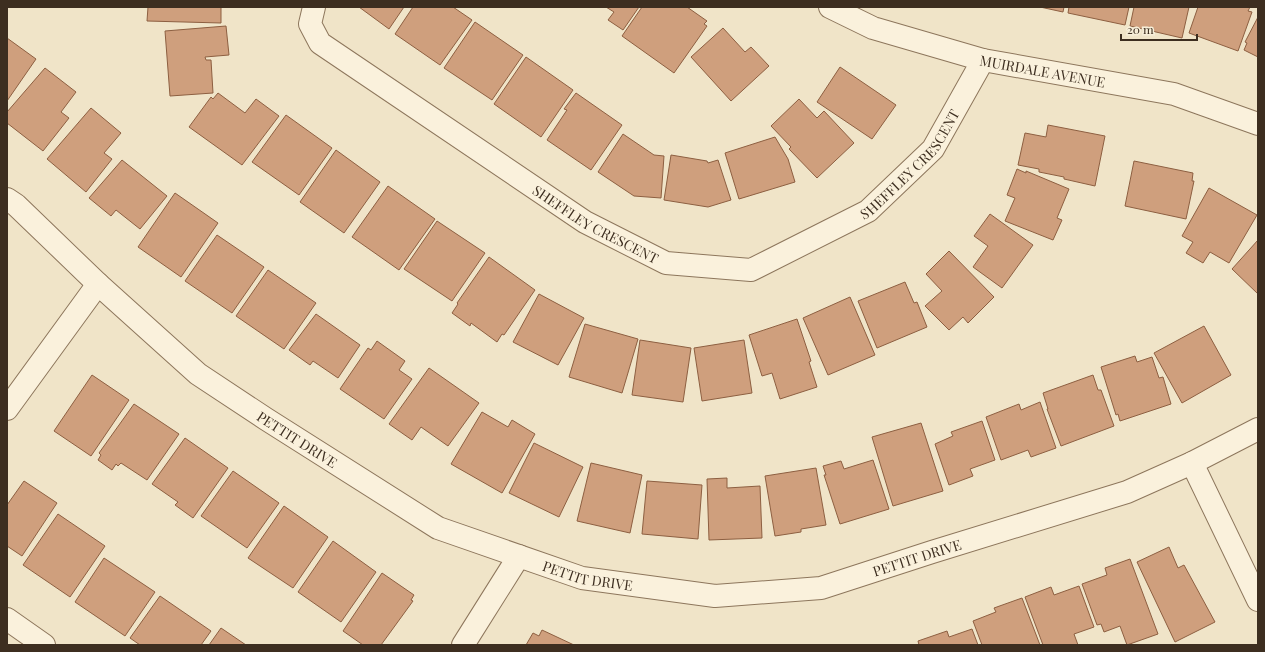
<svg xmlns="http://www.w3.org/2000/svg" width="1265" height="652" font-family="'Playfair Display',serif">
<rect width="100%" height="100%" fill="#f0e4c8"/>
<!-- building -->
<g fill="#cf9f7d" stroke="#8d5f41">
<path d="M148 7H221V23L147 21Z"/>
<path d="M359 7H404L389 29Z"/>
<path d="M413 7H453L472 20 440 65 395 34Z"/>
<path d="M606 7H639L623 30 608 20 614 12Z"/>
<path d="M642 7H687L707 21 704 24 707 26 674 73 622 36Z"/>
<path d="M1040 7H1064L1063 12Z"/>
<path d="M1069 7H1129L1125 25 1068 13Z"/>
<path d="M1134 7H1189L1182 38 1130 26Z"/>
<path d="M1198 7H1250L1248 11 1252 12 1238 51 1189 33Z"/>
<path d="M1258 17V57L1244 50 1247 43 1245 42Z"/>
<path d="M475 22 523 55 492 100 444 68Z"/>
<path d="M226 26 229 55 205 57 206 60H211L213 93 170 96 165 31Z"/>
<path d="M723 28 745 52 751 47 769 66 731 101 691 57Z"/>
<path d="M7 38 36 59 7 101Z"/>
<path d="M526 57 573 90 541 137 494 104Z"/>
<path d="M840 67 896 105 872 139 817 102Z"/>
<path d="M45 68 76 92 61 112 69 118 43 151 7 123V112Z"/>
<path d="M218 93 245 113 256 99 279 116 242 165 189 127 211 97 213 99Z"/>
<path d="M576 93 622 125 591 170 547 140 567 110 564 109Z"/>
<path d="M799 99 817 118 824 111 854 143 817 178 789 149 791 147 771 126Z"/>
<path d="M91 108 121 133 104 153 112 159 86 192 47 159Z"/>
<path d="M286 115 332 148 299 195 252 162Z"/>
<path d="M1048 125 1105 136 1095 186 1064 179V177L1039 172V169L1018 165 1025 133 1046 137Z"/>
<path d="M623 134 654 155 664 156 661 198 634 196 598 172Z"/>
<path d="M775 137 788 159 795 182 739 199 725 153Z"/>
<path d="M336 150 380 182 344 233 300 202Z"/>
<path d="M671 155 707 161 708 163 718 160 731 200 708 207 664 200Z"/>
<path d="M122 160 167 196 140 229 116 210 111 216 89 198Z"/>
<path d="M1134 161 1193 173 1192 181H1194L1186 219 1125 206Z"/>
<path d="M1017 169 1026 173V171L1069 189 1057 218 1062 220 1053 240 1005 221 1015 198 1007 195Z"/>
<path d="M388 186 435 219 399 270 352 237Z"/>
<path d="M1209 188 1257 215 1229 263 1210 252 1203 263 1186 253 1193 242 1182 236Z"/>
<path d="M175 193 218 223 181 277 138 247Z"/>
<path d="M990 214 1033 245 1002 288 973 267 988 246 974 236Z"/>
<path d="M437 221 485 253 452 301 404 269Z"/>
<path d="M217 235 264 267 232 313 185 281Z"/>
<path d="M1258 240V294L1232 269Z"/>
<path d="M949 251 994 297 968 323 963 317 949 330 925 306 942 291 926 274Z"/>
<path d="M489 257 535 290 504 335 502 334 497 342 471 323 470 326 452 313 458 304 457 303Z"/>
<path d="M268 270 316 303 284 349 236 316Z"/>
<path d="M905 282 914 303 917 302 927 327 877 348 858 301Z"/>
<path d="M539 294 584 318 558 365 513 342Z"/>
<path d="M850 297 875 355 828 375 803 318Z"/>
<path d="M316 314 360 345 338 378 313 361 310 365 289 350Z"/>
<path d="M797 319 811 361 809 362 817 387 780 399 772 373 762 376 749 335Z"/>
<path d="M585 324 638 339 622 393 569 377Z"/>
<path d="M1204 326 1231 375 1182 403 1154 353Z"/>
<path d="M640 340 691 348 683 402 632 395Z"/>
<path d="M744 340 752 393 702 401 694 348Z"/>
<path d="M377 341 405 361 399 370 412 379 384 419 340 389 368 348 371 350Z"/>
<path d="M1135 356 1137 362 1152 357 1159 378 1163 377 1171 404 1120 421 1118 414 1116 415 1101 367Z"/>
<path d="M429 368 479 403 448 446 421 427 412 440 389 424Z"/>
<path d="M92 375 129 400 91 456 54 431Z"/>
<path d="M1093 375 1098 390H1101L1114 426 1061 446 1047 409H1048L1043 393Z"/>
<path d="M1040 402 1056 448 1031 457 1028 450 1001 460 986 417 1019 404 1021 410Z"/>
<path d="M134 404 179 434 147 480 121 463 118 466 116 464 112 470 98 460 101 455 99 453Z"/>
<path d="M482 412 508 427 512 420 535 434 502 493 451 464Z"/>
<path d="M982 421 995 460 970 469 973 476 949 485 935 444 953 436 951 432Z"/>
<path d="M921 423 943 491 893 506 872 437Z"/>
<path d="M185 438 228 468 193 518 175 505 178 502 152 484Z"/>
<path d="M534 443 583 467 559 517 509 493Z"/>
<path d="M873 460 889 509 840 524 824 475H826L823 466 841 461 844 469Z"/>
<path d="M591 463 642 475 630 533 577 521Z"/>
<path d="M816 468 826 525 801 529V532L775 536 765 476Z"/>
<path d="M233 471 279 503 247 548 201 516Z"/>
<path d="M727 478V488L760 486 762 538 709 540 707 479Z"/>
<path d="M24 481 57 503 22 556 7 546V505Z"/>
<path d="M647 481 702 485 698 539 642 534Z"/>
<path d="M284 506 328 537 293 588 248 558Z"/>
<path d="M58 514 105 546 70 597 23 565Z"/>
<path d="M333 541 376 572 341 622 298 592Z"/>
<path d="M1169 547 1178 568 1184 565 1215 622 1175 642 1137 562Z"/>
<path d="M104 558 155 592 125 636 75 602Z"/>
<path d="M1130 559 1158 634 1127 645 1120 626 1104 632 1101 624 1097 625 1082 584 1107 575 1105 568Z"/>
<path d="M382 573 414 595 411 600 413 601 381 645H363L343 631Z"/>
<path d="M1079 586 1094 627 1074 634 1078 645H1043L1025 597 1051 587 1054 595Z"/>
<path d="M160 596 211 631 201 645H140L130 638Z"/>
<path d="M1022 598 1040 645H982L973 621 996 612 994 608Z"/>
<path d="M221 628 246 645H209Z"/>
<path d="M972 629 978 645H919L918 641 947 631 949 637Z"/>
<path d="M542 630 574 645H526L533 633 539 636Z"/>
</g>
<g fill="none" stroke-linecap="round" stroke-linejoin="round">
<defs>
<g id="street">
<path id="s1" d="M314 7 310 24 320 43 585 222 666 263 751 270 868 211 933 149 983 60"/>
<path id="s2" d="M830 7 873 28 983 60 1174 94 1258 124"/>
<path id="s3" d="M7 199 16 205 98 284 198 374 266 419 438 528 582 578 715 596 821 588 932 552 1127 492 1192 463 1258 429"/>
<path d="M7 409 98 284"/>
<path d="M1192 463 1258 600"/>
<path d="M7 619 44 645"/>
<path d="M463 645 519 556"/>
</g>
</defs>
<!-- street casing -->
<use href="#street" stroke="#8d765c" stroke-width="24"/>
<!-- street -->
<use href="#street" stroke="#faf1dc" stroke-width="22"/>
</g>
<g text-anchor="middle" dominant-baseline="central" stroke-width="3.5" stroke-linejoin="round" paint-order="stroke">
<!-- street labels -->
<g font-size="14" fill="#3d2e20" stroke="#f7eed8">
<text stroke="none"><textPath href="#s2" startOffset="223">MUIRDALE AVENUE</textPath></text>
<text stroke="none"><textPath href="#s1" startOffset="729">SHEFFLEY CRESCENT</textPath></text>
<text stroke="none"><textPath href="#s1" startOffset="369">SHEFFLEY CRESCENT</textPath></text>
<text stroke="none"><textPath href="#s3" startOffset="378">PETTIT DRIVE</textPath></text>
<text stroke="none"><textPath href="#s3" startOffset="1038">PETTIT DRIVE</textPath></text>
<text stroke="none"><textPath href="#s3" startOffset="702">PETTIT DRIVE</textPath></text>
</g>
</g>
<!-- border -->
<rect width="1265" height="652" fill="none" stroke="#3d2e20" stroke-width="16"/>
<!-- scale -->
<path d="M1121 34v6h76v-6" fill="none" stroke="#3d2e20" stroke-width="2"/>
<text x="1127" y="34" font-size="12" fill="#3d2e20" stroke="#f7eed8" stroke-width="3" paint-order="stroke">20 m</text>
</svg>
